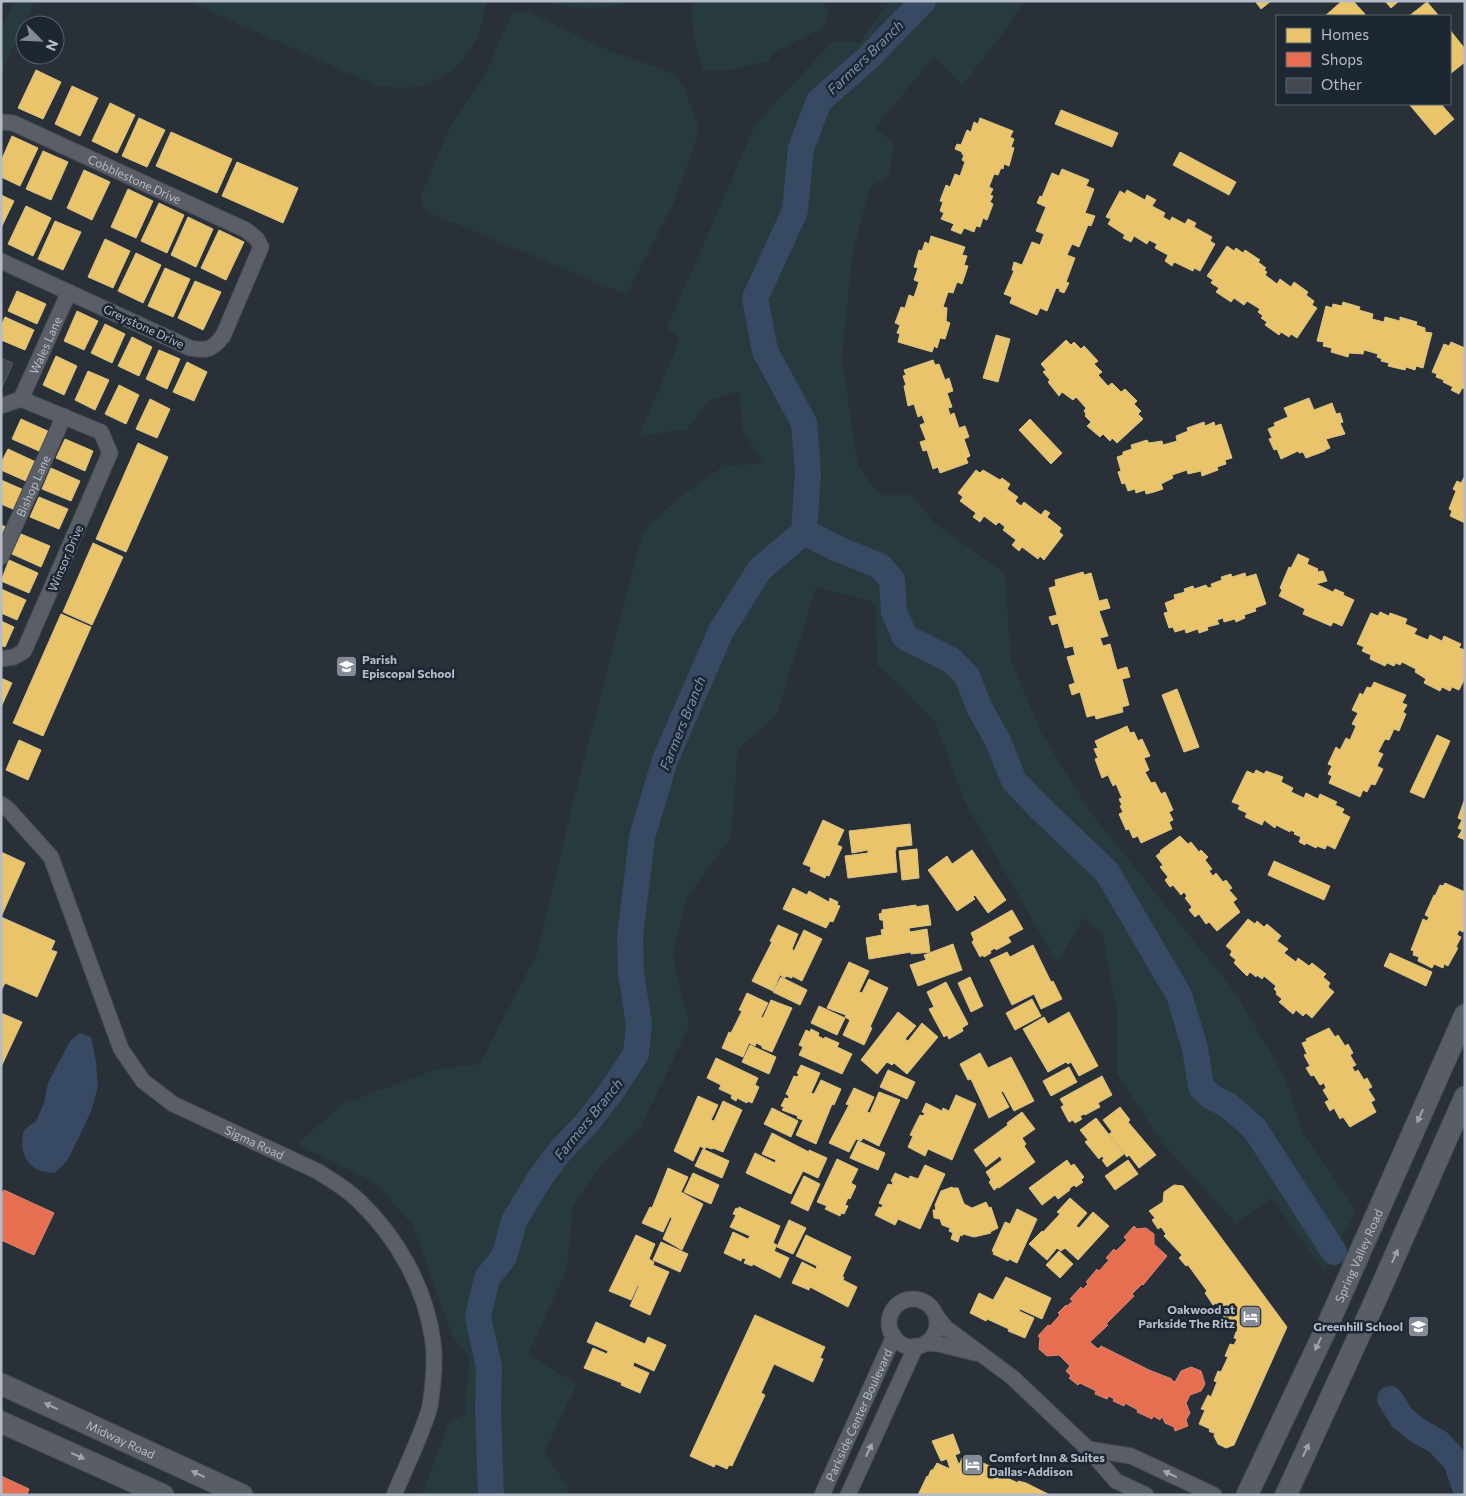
<svg xmlns="http://www.w3.org/2000/svg" width="1466" height="1496" font-family="Commissioner,sans-serif">
<rect width="100%" height="100%" fill="#2a3038"/>
<!-- green -->
<g fill="#273a3e">
<path d="M15 1H35L1 73V29Z"/>
<path d="M187 1H486C483 43 457 79 414 87 401 89 388 87 375 85Z"/>
<path d="M545 1H630C604 11 571 10 545 1Z"/>
<path d="M693 1H823L829 14 824 27 770 54V60L735 69 704 71C695 48 690 26 693 1Z"/>
<path d="M890 1H1024L1005 31 962 86 934 56 875 128 894 143 889 176 870 187 853 251 842 360 858 466 880 495H912L934 523 1005 573 1011 660 1041 732 1090 812 1233 989 1285 1077 1303 1132 1356 1211 1324 1272 1272 1198 1236 1223 1162 1143 1117 1074V1011L1102 934 1084 918 1057 963 965 802 935 722 903 688 877 665 876 603 816 587 777 714 738 749 731 837 687 898 673 955 681 994 690 1025 640 1128 601 1165 573 1206 567 1269 528 1354 577 1384 544 1452 568 1488 567 1495H422L449 1422 465 1415 469 1358 452 1335 413 1226 376 1183 297 1144 343 1104 434 1070 480 1064 538 951 572 806 643 531 682 495 724 466 763 463 743 430 739 391 708 401 687 429 639 436 680 339 667 328 755 125 833 41 859 43Z"/>
<path d="M513 12 530 13 606 49 674 74 683 86 697 120 698 134 676 198 627 295 425 211 420 198 451 125 483 78Z"/>
</g>
<!-- water -->
<path fill="#384963" d="M80 1033 91 1037 96 1061 98 1086 92 1109 79 1137 67 1161 55 1173C50 1172 43 1172 38 1170 22 1161 20 1146 24 1130L36 1121 44 1103 48 1083 70 1041Z"/>
<!-- homes -->
<g fill="#e9c46a" stroke="#d9c286">
<path d="M1255 1H1271L1261 9Z"/>
<path d="M1342 1H1353L1365 14 1362 16H1325Z"/>
<path d="M1385 1H1399L1391 8Z"/>
<path d="M1427 2 1439 16H1409Z"/>
<path d="M1450 30 1465 49V62L1450 74Z"/>
<path d="M36 70 61 82 43 119 18 108Z"/>
<path d="M72 86 98 98 80 136 55 124Z"/>
<path d="M110 103 135 115 117 153 92 141Z"/>
<path d="M1409 104H1441L1454 119 1435 135Z"/>
<path d="M1061 110 1118 133 1112 147 1055 124Z"/>
<path d="M139 118 165 130 147 167 122 156Z"/>
<path d="M980 118 1013 131 1010 137 1014 139 1011 147 1014 148 1009 166 1004 164 1003 169 1001 168 998 175 994 174 989 187 993 189 990 195 993 196 990 202 993 204 987 220 983 218 980 227 976 226 974 232 964 228 961 234 951 230 954 224 941 219 944 213 940 211 943 202 940 201 946 185 950 187 955 174 960 176 965 162 962 160 964 155 962 154V152L955 149 957 144 961 145 967 130 971 132 974 122 978 124Z"/>
<path d="M171 132 232 159 217 193 156 166Z"/>
<path d="M12 136 38 148 20 186 1 177V161Z"/>
<path d="M43 151 68 162 51 200 26 189Z"/>
<path d="M1180 152 1236 182 1229 195 1173 165Z"/>
<path d="M237 162 298 188 283 223 222 196Z"/>
<path d="M1062 169 1089 180 1086 186 1094 189 1085 213 1095 216 1091 226 1088 225 1079 247 1072 244 1067 255 1075 258 1066 282 1069 283 1064 293 1059 291 1060 289 1056 288 1047 311 1040 308 1037 315 1010 303 1012 297 1004 294 1014 271 1012 270 1014 262 1022 265 1032 242 1040 245 1044 234 1036 231 1046 207 1037 203 1040 196 1042 197 1052 173 1059 176Z"/>
<path d="M84 170 110 182 92 220 67 208Z"/>
<path d="M128 189 153 201 136 238 111 227Z"/>
<path d="M1127 190 1145 200 1147 195 1156 200 1152 206 1165 213 1163 217 1170 221 1172 217 1185 224 1188 219 1196 223 1194 227 1212 237 1210 241 1215 244 1200 271 1194 268 1193 271 1174 262 1172 266 1165 261 1168 255 1155 248 1157 244 1149 240 1147 244 1134 236 1131 242 1123 238 1125 235 1108 224 1111 219 1106 217 1120 191 1125 194Z"/>
<path d="M1 195 14 201 1 228Z"/>
<path d="M159 203 184 215 167 253 141 241Z"/>
<path d="M26 206 51 218 33 256 8 244Z"/>
<path d="M188 217 213 229 196 267 171 255Z"/>
<path d="M55 221 81 232 63 270 38 259Z"/>
<path d="M219 230 244 242 226 280 201 268Z"/>
<path d="M931 236 965 247 962 255 967 256 964 265 968 266 962 284 957 282 953 293 948 292 943 307 947 308 946 321 950 323 945 339 940 338 937 348 934 346 932 352 898 342 900 334 897 333 900 325 895 323 901 307 905 308 909 295 914 297 919 282 914 280 918 268 914 267 919 250 922 251 925 242 929 244Z"/>
<path d="M105 239 130 251 113 288 88 277Z"/>
<path d="M1227 246 1234 251 1236 248 1243 253 1245 250 1260 260 1258 262 1266 268 1264 270 1267 272 1265 275 1277 284 1280 279 1291 287 1294 282 1308 292 1306 295 1314 301 1312 305 1317 308 1297 338 1291 334 1289 337 1281 332 1279 335 1265 325 1267 322 1261 318 1263 316 1258 312 1260 309 1247 301 1244 305 1234 298 1231 302 1216 292 1219 288 1211 283 1213 280 1207 276Z"/>
<path d="M136 253 161 265 143 303 118 291Z"/>
<path d="M165 268 190 279 173 317 148 306Z"/>
<path d="M195 281 221 292 203 330 178 318Z"/>
<path d="M17 291 46 304 37 324 8 311Z"/>
<path d="M1343 302 1360 307 1359 310 1373 314 1372 319 1384 322 1385 317 1400 321V317L1417 322 1416 325 1425 328V332L1432 333 1423 368 1416 366 1415 370 1406 367 1405 370 1388 366 1389 363 1381 361 1382 359 1377 357 1378 354 1364 350 1363 354 1349 353 1348 357 1331 352 1332 348 1323 346 1324 342 1317 341 1326 306 1332 308 1333 304 1342 306Z"/>
<path d="M77 311 98 321 84 350 64 341Z"/>
<path d="M5 317 34 330 25 350 1 340V326Z"/>
<path d="M105 324 125 334 112 363 91 353Z"/>
<path d="M996 335 1010 339 998 382 983 378Z"/>
<path d="M132 337 152 347 139 376 118 366Z"/>
<path d="M1066 340 1071 345 1074 342 1081 349 1084 346 1098 361 1094 364 1102 372 1098 375 1108 386 1112 383 1121 392 1125 389 1137 401 1134 404 1141 411 1138 414 1143 419 1117 443 1112 438 1110 441 1103 434 1100 437 1087 426 1091 422 1085 416 1086 414 1084 411 1086 408 1076 397 1073 400 1062 392 1059 396 1048 382 1050 380 1043 372 1046 370 1041 364Z"/>
<path d="M1451 342 1465 348V389L1462 388 1459 394 1451 390 1453 387 1443 382 1444 380 1436 377 1437 374 1432 372 1444 344 1449 346Z"/>
<path d="M159 350 180 359 167 389 146 379Z"/>
<path d="M56 356 77 366 64 395 43 385Z"/>
<path d="M933 360 935 365 939 364 945 380 949 378 953 391 947 393 952 407 948 408 950 415 954 413 959 428 965 426 969 437 964 439 970 456 966 458 968 463 940 473 938 467 933 469 927 450 923 451 920 442 926 440 920 425 925 423 922 415 918 417 914 404 908 406 904 386 906 385 903 376 906 375 904 370Z"/>
<path d="M187 362 207 372 194 401 173 392Z"/>
<path d="M88 371 109 380 95 410 75 400Z"/>
<path d="M119 385 139 395 126 424 105 414Z"/>
<path d="M1309 398 1314 410 1332 403 1336 414 1340 413 1343 422 1340 423 1345 434 1326 439 1330 448 1325 450V451L1306 458 1303 452 1299 453 1298 451 1281 459 1277 449 1274 450 1269 439 1272 438 1268 429 1275 426 1274 423 1288 417 1284 408Z"/>
<path d="M150 399 170 409 157 438 136 429Z"/>
<path d="M21 419 50 432 41 452 12 439Z"/>
<path d="M1030 419 1062 453 1051 464 1019 430Z"/>
<path d="M1204 422 1205 426 1214 422 1215 426 1221 424 1232 458 1225 460 1226 464 1217 467 1218 470 1202 476 1201 471 1188 474 1187 470 1172 475 1173 478 1161 484 1163 489 1154 492 1146 494 1145 490 1136 493 1135 489 1128 491 1125 483 1122 484 1118 472 1121 471 1117 457 1123 455V452L1132 449 1131 445 1147 440 1149 443 1162 441 1163 445 1177 441 1176 436 1188 431 1187 428Z"/>
<path d="M65 439 93 451 85 471 56 458Z"/>
<path d="M138 443 168 457 126 552 96 539Z"/>
<path d="M8 449 36 462 28 482 1 470V463Z"/>
<path d="M51 468 80 481 71 501 42 489Z"/>
<path d="M976 470 980 473 983 470 1000 480 1002 478 1010 484 1007 489 1018 497 1015 501 1021 506 1024 502 1041 515 1045 510 1050 513 1047 517 1061 528 1059 532 1063 535 1044 560 1040 556 1038 559 1022 547 1019 551 1012 545 1016 540 1003 530 1005 527 999 522 996 525 984 516 980 522 973 517 976 513 960 501 963 497 958 493Z"/>
<path d="M1465 476V523L1450 516 1452 511 1449 509 1456 491 1453 489 1457 481 1461 483Z"/>
<path d="M1 480 24 490 15 510 1 504Z"/>
<path d="M39 497 68 509 59 529 30 517Z"/>
<path d="M1 525 6 527 1 537Z"/>
<path d="M21 534 50 546 41 567 12 554Z"/>
<path d="M93 543 123 557 92 625 63 612Z"/>
<path d="M1298 554 1309 559 1307 564 1318 569 1317 572 1323 571 1327 581 1316 584 1333 592 1335 589 1344 593 1343 595 1354 600 1342 626 1333 622 1331 626 1303 614 1305 609 1279 596 1282 590 1280 588 1289 567 1291 568Z"/>
<path d="M9 560 38 573 29 593 1 581Z"/>
<path d="M1083 572 1084 575 1091 573 1099 601 1107 599 1110 608 1099 611 1108 636 1100 638 1103 646 1110 644 1117 670 1127 667 1130 677 1122 679 1129 705 1122 707 1123 712 1096 719 1095 715 1087 717 1080 692 1072 695 1069 685 1075 683 1067 657 1075 655 1073 646 1065 648 1058 623 1052 625 1049 617 1057 615 1049 588 1056 586 1055 580Z"/>
<path d="M1245 573 1246 577 1256 574 1266 604 1255 608 1256 611 1244 615 1245 618 1236 622 1235 619 1224 622 1223 618 1217 620 1219 624 1207 627 1208 630 1199 633 1198 629 1186 633 1185 629 1175 632 1173 627 1169 628 1164 613 1168 612 1165 603 1175 599 1174 595 1185 592 1184 589 1193 586 1194 589 1206 585 1208 588 1212 587 1211 584 1222 580 1221 577 1231 574 1232 577Z"/>
<path d="M1 589 26 600 17 620 1 613Z"/>
<path d="M1380 612 1389 616 1390 613 1407 619 1405 624 1417 629 1414 634 1428 640 1430 635 1442 641 1444 636 1461 644 1459 648 1465 650V678L1459 690 1452 687 1450 691 1442 687 1440 691 1424 683 1426 679 1415 672 1416 669 1402 662 1400 665 1396 663 1394 666 1387 663 1385 666 1370 659 1371 655 1362 651 1364 647 1357 644 1371 613 1378 616Z"/>
<path d="M61 614 91 627 43 736 13 723Z"/>
<path d="M1 621 14 627 5 647 1 645Z"/>
<path d="M1 678 12 683 1 707Z"/>
<path d="M1374 682 1406 695 1402 703 1407 705 1403 712 1406 714 1399 731 1394 729 1389 740 1385 739 1378 752 1383 754 1377 766 1383 769 1375 785 1371 784 1367 792 1363 790 1360 797 1329 783 1332 776 1328 774 1332 766 1328 764 1336 747 1340 750 1346 738 1350 740 1356 726 1352 724 1358 713 1352 710 1360 693 1363 695 1367 687 1371 688Z"/>
<path d="M1177 689 1199 747 1184 752 1162 695Z"/>
<path d="M1127 726 1130 733 1134 732 1138 741 1142 739 1150 756 1144 758 1149 770 1145 772 1151 783 1155 782 1161 794 1165 792 1173 810 1169 812 1173 820 1169 822 1172 829 1141 843 1138 836 1133 838 1129 829 1126 830 1119 814 1123 812 1120 806 1122 805 1119 799 1122 798 1116 784 1113 786 1108 775 1102 778 1095 759 1098 758 1094 749 1098 748 1095 741Z"/>
<path d="M1437 735 1450 741 1424 798 1410 792Z"/>
<path d="M19 740 41 750 28 780 6 770Z"/>
<path d="M1256 770 1264 774 1266 771 1283 777 1281 782 1293 788 1291 792 1304 798 1306 793 1318 799 1320 794 1337 802 1335 805 1344 809 1342 813 1350 817 1335 849 1327 845 1325 849 1317 846 1316 848 1306 843 1305 845 1299 842 1301 837 1294 834 1295 832 1290 830V832L1276 825 1275 828 1264 820 1262 825 1245 817 1247 813 1238 809 1240 805 1232 802 1247 771 1254 774Z"/>
<path d="M1464 801H1465V840L1458 837 1462 830 1458 828 1462 820 1458 818Z"/>
<path d="M823 820 844 830 837 845 842 847 829 876 826 875 825 878 810 871 811 867 803 864Z"/>
<path d="M910 824 912 845 896 847V850H895L897 872 848 878 845 856 868 853V850L852 853 849 831Z"/>
<path d="M1180 836 1188 844 1191 842 1199 852 1201 850 1208 857 1205 860 1212 869 1209 871 1213 876 1216 873 1223 882 1226 880 1232 888 1229 890 1237 899 1233 902 1240 912 1217 931 1209 922 1206 924 1199 914 1195 917 1189 910 1192 907 1185 898 1187 896 1184 892 1181 895 1173 885 1170 887 1165 880 1168 877 1160 867 1163 865 1156 856 1161 852 1160 851Z"/>
<path d="M917 849 919 878 902 880 899 851Z"/>
<path d="M972 850 1006 900 988 913 975 895 973 897 975 899 957 911 928 870 947 856 952 864Z"/>
<path d="M1 852 25 863 1 917Z"/>
<path d="M1274 861 1330 886 1324 900 1268 875Z"/>
<path d="M1445 883 1465 892V927L1463 932 1459 930 1457 935 1461 937 1456 947 1458 948 1448 966 1444 964 1443 968 1434 964 1432 968 1418 961 1419 957 1413 955 1414 951 1411 950 1423 919 1427 921 1429 917 1425 915 1434 895 1435 896 1440 885 1443 886Z"/>
<path d="M793 888 807 895 809 891 829 902 830 898 838 902 837 905 840 906 833 922 830 921 826 928 783 909Z"/>
<path d="M916 905V907L928 905 931 925 909 928 910 932 927 929 930 952 911 954V952L869 959 866 938 882 935 881 930 884 929 883 920H880L879 914 882 913V910Z"/>
<path d="M1012 910 1023 929 1008 937 1011 942 996 950 995 948 990 951 991 953 984 957 983 955 980 957 972 942 974 940 971 933Z"/>
<path d="M1 917 55 941 51 950 57 952 37 997 5 983 1 991Z"/>
<path d="M1248 919 1255 924 1257 921 1264 927 1267 924 1281 936 1277 941 1288 949 1284 953 1296 962 1298 958 1309 966 1312 963 1326 974 1323 977 1330 983 1328 987 1334 992 1312 1018 1306 1013 1303 1016 1296 1010 1293 1014 1279 1002 1282 999 1276 994 1277 992 1274 989 1276 986 1264 976 1262 979 1257 975 1256 977 1250 972 1247 976 1234 963 1236 960 1230 955 1232 951 1226 946Z"/>
<path d="M778 925 798 934 792 949 794 951 804 930 822 939 802 981 792 976V978L786 976 785 978 780 975 773 991 752 981 772 942 770 941Z"/>
<path d="M953 944 962 970 918 986 910 965 926 960 924 955Z"/>
<path d="M1033 945 1051 982 1053 981 1062 999 1041 1009 1034 994 1012 1005 990 960 1007 952 1010 957Z"/>
<path d="M1390 953 1432 972 1426 986 1384 966Z"/>
<path d="M849 962 869 971 859 992 862 993 869 979 888 988 870 1027 872 1028 864 1045 843 1035 850 1020 845 1017 846 1015 827 1008Z"/>
<path d="M781 977 807 990 800 1005 773 992Z"/>
<path d="M970 977 983 1006 971 1012 958 983Z"/>
<path d="M946 982 968 1024 962 1028 963 1031 949 1039 947 1035 944 1037 929 1009 934 1007 927 992Z"/>
<path d="M747 993 768 1003 761 1017 763 1018 771 1000 792 1008 772 1052 762 1048V1046L756 1043 755 1046 749 1043 743 1057 722 1048 729 1032 731 1033 742 1011 739 1010Z"/>
<path d="M1032 999 1041 1016 1015 1030 1006 1013Z"/>
<path d="M819 1006 845 1018 837 1035 811 1023Z"/>
<path d="M898 1012 916 1026 905 1039 908 1041 922 1023 938 1037 907 1074 894 1063 892 1065 887 1062 877 1074 861 1060Z"/>
<path d="M1069 1012 1098 1066 1079 1076 1071 1062 1068 1064 1066 1062 1048 1072 1023 1029 1044 1017 1048 1024Z"/>
<path d="M1 1013 22 1022 1 1067Z"/>
<path d="M1329 1028 1335 1037 1338 1035 1345 1046 1348 1044 1353 1053 1350 1055 1356 1065 1352 1067 1355 1072 1358 1070 1364 1080 1367 1078 1372 1087 1368 1089 1375 1100 1371 1102 1376 1112 1350 1127 1343 1117 1340 1119 1334 1108 1330 1111 1325 1102 1329 1100 1323 1090 1326 1088 1324 1083 1320 1085 1314 1075 1311 1076 1306 1068 1310 1066 1304 1055 1307 1054 1302 1043 1307 1041 1306 1039Z"/>
<path d="M811 1029 819 1033 818 1036 824 1039 825 1037 839 1043 837 1047 852 1054 842 1074 799 1055 803 1047 799 1045 806 1030 810 1032Z"/>
<path d="M750 1045 776 1057 769 1074 742 1062Z"/>
<path d="M980 1053 988 1068 1011 1057 1034 1101 1014 1111 1003 1091 1001 1092 1009 1107 989 1118 971 1079 968 1080 960 1064Z"/>
<path d="M716 1058 758 1078 755 1085 759 1087 752 1103 748 1101 747 1103 737 1098 736 1101 731 1098 732 1095 719 1089 721 1085 707 1078Z"/>
<path d="M801 1065 820 1073 811 1093 814 1094 821 1080 841 1089 834 1105 832 1104 816 1144 796 1135 803 1120 797 1118 798 1116 782 1110 784 1107 781 1106 785 1098 788 1099 789 1096 786 1094 794 1076 797 1077 799 1074 797 1073Z"/>
<path d="M1069 1067 1077 1082 1051 1096 1043 1081Z"/>
<path d="M888 1070 915 1082 907 1099 880 1087Z"/>
<path d="M1102 1076 1112 1095 1098 1103 1100 1107 1085 1115 1084 1114 1080 1116 1082 1119 1075 1123 1073 1120 1069 1122 1061 1107 1064 1105 1060 1099Z"/>
<path d="M854 1088 874 1097 867 1112 870 1113 879 1092 900 1100 879 1146 863 1138 861 1141 856 1139 849 1152 829 1143 849 1105 846 1104Z"/>
<path d="M956 1095 976 1104 952 1160 928 1149 925 1156 908 1147 913 1136 910 1135 920 1115 923 1116 925 1113 922 1112 926 1103 942 1111 943 1108 949 1111Z"/>
<path d="M698 1096 718 1105 711 1120 714 1121 723 1101 742 1110 723 1152 713 1148 712 1149 706 1147 705 1149 700 1146 693 1161 674 1151Z"/>
<path d="M1120 1107 1130 1120 1128 1122 1156 1155 1139 1168 1129 1155 1127 1157 1109 1134 1112 1132 1103 1120Z"/>
<path d="M772 1108 798 1121 791 1137 764 1124Z"/>
<path d="M1022 1112 1035 1129 1022 1138 1026 1144 1024 1146 1035 1162 999 1188 998 1187 994 1190 989 1182 991 1180 986 1172 1002 1160 1000 1156 986 1167 974 1150 1008 1125 1007 1123Z"/>
<path d="M1096 1118 1124 1154 1107 1167 1102 1160 1104 1159 1102 1156 1099 1159 1085 1142 1088 1140 1080 1130Z"/>
<path d="M772 1133 809 1152V1150L827 1158 818 1178 803 1171 791 1194 746 1173 755 1153 775 1163 776 1160 762 1154Z"/>
<path d="M858 1141 885 1153 878 1170 850 1158Z"/>
<path d="M703 1149 729 1161 722 1178 695 1166Z"/>
<path d="M837 1159 858 1169 851 1183 856 1186 850 1199 848 1198 845 1205 848 1206 844 1214 841 1213 840 1216 825 1209 827 1206 817 1202Z"/>
<path d="M1067 1160 1071 1166 1074 1164 1084 1177 1081 1180 1083 1182 1076 1187 1074 1185 1069 1189 1070 1190 1058 1199 1055 1195 1042 1205 1029 1188Z"/>
<path d="M1128 1160 1138 1174 1115 1190 1105 1176Z"/>
<path d="M925 1165 945 1174 920 1229 898 1219 895 1225 875 1215 879 1207 881 1208 883 1205 879 1203 888 1184 892 1185 893 1182 891 1181 895 1173 909 1179 910 1176 918 1179Z"/>
<path d="M668 1168 688 1177 681 1192 703 1204 682 1250 663 1239 672 1218 670 1217 663 1232 642 1223 650 1207 652 1208Z"/>
<path d="M693 1173 719 1185 711 1204 684 1192Z"/>
<path d="M804 1176 820 1184 808 1211 791 1203Z"/>
<path d="M1174 1185 1183 1186 1287 1327 1234 1445 1226 1448 1218 1444 1214 1436 1215 1432 1213 1433 1209 1431 1210 1429 1199 1424 1205 1410 1201 1409 1208 1395 1211 1397 1217 1382 1214 1381 1218 1371 1221 1372 1228 1357 1225 1356 1230 1344 1234 1345 1237 1339 1234 1338 1236 1332 1238 1331 1232 1325 1230 1327 1223 1317 1225 1315 1216 1303 1213 1305 1205 1293 1207 1291 1188 1265 1186 1266 1179 1258 1182 1255 1164 1236 1166 1234 1161 1227 1158 1229 1152 1220 1155 1218 1149 1211 1163 1202 1164 1192Z"/>
<path d="M952 1187 953 1188H958L964 1204 972 1208 986 1202 989 1208 991 1207 998 1228 990 1232 991 1233 974 1237 963 1234 962 1236 960 1235 958 1242 951 1239 953 1233 949 1231 950 1228 942 1225 940 1219 934 1218 933 1210H936L935 1205 941 1191Z"/>
<path d="M1070 1198 1087 1213 1076 1226 1079 1228 1093 1212 1109 1226 1078 1260 1065 1248 1061 1251 1057 1248 1047 1260 1029 1244 1042 1231 1043 1232 1060 1214 1057 1212Z"/>
<path d="M739 1207 780 1226 773 1243 777 1245 774 1251 789 1258 780 1278 753 1264 752 1266 744 1263 746 1259 742 1258 741 1261 724 1253 733 1232 748 1239 750 1236 730 1227 736 1215 733 1214 736 1208 738 1209Z"/>
<path d="M1017 1209 1037 1219 1017 1263 1009 1259 1008 1261 993 1254 994 1252 992 1251 1005 1222 1010 1224Z"/>
<path d="M789 1220 806 1228 793 1254 777 1247Z"/>
<path d="M636 1235 655 1244 649 1259 654 1262 653 1265 669 1272 650 1315 630 1306 639 1286 638 1285 631 1300 609 1291Z"/>
<path d="M806 1235 851 1257 842 1277H844L843 1280 857 1287 848 1307 810 1287 809 1290 792 1283 802 1262 816 1269 817 1266 796 1256Z"/>
<path d="M661 1242 688 1254 680 1272 653 1260Z"/>
<path d="M1059 1251 1073 1264 1060 1278 1046 1265Z"/>
<path d="M1006 1277 1051 1298 1042 1319 1020 1309 1019 1311 1034 1318 1025 1338 1008 1331 1009 1329 987 1319 986 1321 970 1313 979 1293 993 1300Z"/>
<path d="M755 1315 825 1347 820 1358 823 1359 813 1382 774 1364 761 1393 765 1395 732 1466 729 1465 727 1469 716 1464 714 1467 690 1456Z"/>
<path d="M596 1322 645 1344 648 1337 666 1345 654 1371 634 1362 633 1366 649 1373 640 1393 621 1385 622 1383 584 1368 593 1348 607 1354 608 1351 587 1342Z"/>
<path d="M953 1434 960 1453 955 1455 959 1465 962 1458 970 1462 971 1460 978 1463 979 1461 998 1470 997 1471 1004 1474 1003 1476 1018 1483V1481L1026 1483 1050 1495H918L927 1476 928 1477 931 1470H933L937 1463 950 1469 947 1459 941 1461 932 1441Z"/>
</g>
<!-- shops -->
<g fill="#e76f51" stroke="#d88675">
<path d="M4 1190 54 1213 34 1255 1 1240V1195Z"/>
<path d="M1134 1226 1137 1229 1146 1228 1154 1234V1244L1167 1256 1143 1285 1142 1284 1132 1294 1134 1296 1106 1324 1108 1325 1090 1342 1098 1349 1101 1346 1149 1370 1172 1379 1171 1380 1175 1382 1181 1371 1191 1367 1201 1371 1205 1384 1201 1391 1190 1395 1186 1403 1190 1413 1186 1420 1188 1426 1175 1431 1174 1427 1165 1423 1162 1416 1160 1420 1153 1416 1152 1419 1137 1412 1138 1410 1125 1403 1124 1406 1113 1401 1114 1399 1109 1396 1107 1399 1095 1394 1096 1391 1080 1383 1078 1385 1069 1378 1071 1376 1066 1371 1070 1366 1059 1355 1047 1356 1039 1349 1040 1338 1038 1336 1048 1325 1050 1326 1060 1315 1058 1313 1066 1305 1067 1306 1073 1301 1070 1299 1081 1287 1083 1289 1088 1284 1086 1282 1097 1269 1099 1271 1109 1260 1106 1258 1114 1249 1116 1251 1127 1240 1124 1237Z"/>
<path d="M1 1476 29 1489 27 1494 28 1495H1Z"/>
</g>
<g fill="none" stroke-linecap="round" stroke-linejoin="round">
<!-- river -->
<g stroke="#384963" stroke-width="26">
<path d="M804 532 838 549 880 566 892 580 894 612 905 637 951 660 967 676 979 707 998 741 1014 781 1039 807 1107 872 1179 995 1195 1048 1201 1087 1210 1096 1229 1106 1255 1129 1334 1252"/>
<path d="M1390 1399 1402 1418 1417 1430 1438 1442 1456 1461 1465 1487"/>
<path d="M491 1495 488 1409 489 1367 478 1317 487 1278 504 1257 514 1221 540 1178 561 1150 587 1123 611 1092 636 1054 639 1025 631 972 630 937 642 837 665 760 721 631 760 569 804 532 808 473 804 423 765 351 755 298 795 211 801 148 819 101 868 58 923 1"/>
</g>
</g>
<!-- building -->
<path fill="#444950" stroke="#52575f" d="M1 358 13 363 1 390Z"/>
<g fill="none" stroke-linecap="round" stroke-linejoin="round">
<defs>
<g id="street">
<path id="s1" d="M1 122 13 123 246 230 257 239 261 247 223 336C212 350 207 351 190 348L1 261"/>
<path id="s2" d="M21 399 69 292"/>
<path d="M1 406 21 399 101 432 110 453 24 651 14 657 1 659"/>
<path id="s3" d="M1 557 64 416"/>
<path id="s4" d="M1 804 8 809 51 857 121 1049 143 1081 173 1104 317 1171C331 1180 346 1188 358 1200 397 1237 426 1288 433 1342 436 1363 433 1386 430 1406 428 1415 424 1424 421 1432 413 1453 403 1474 394 1495"/>
<circle cx="913" cy="1323" r="24"/>
<path d="M936 1316 946 1328 1012 1377 1088 1449 1116 1481 1146 1495"/>
<path d="M926 1343 939 1344 975 1353"/>
<path d="M1088 1449 1131 1456 1214 1495"/>
<path id="s5" d="M822 1495 894 1336"/>
<path d="M848 1495 916 1346"/>
</g>
<g id="secondary">
<path id="s6" d="M1 1384 242 1495"/>
<path d="M1 1422 163 1495"/>
<path id="s7" d="M1247 1495 1325 1331 1465 1015"/>
<path d="M1286 1495 1375 1301 1465 1097"/>
</g>
</defs>
<!-- street casing -->
<use href="#street" stroke="#484c53" stroke-width="17"/>
<!-- secondary casing -->
<use href="#secondary" stroke="#484c53" stroke-width="23"/>
<!-- street -->
<use href="#street" stroke="#5a5e66" stroke-width="15"/>
<!-- secondary -->
<use href="#secondary" stroke="#595d64" stroke-width="21"/>
</g>
<!-- one-way arrows -->
<defs><path id="oneway-solid" d="M-6-.8H1V-3.2L6.5 0L1 3.2V.8H-6Z" transform="scale(1.25)"/></defs>
<g fill="#9da4b0">
<use href="#oneway-solid" transform="translate(1420 1116) rotate(114)"/>
<use href="#oneway-solid" transform="translate(1395 1256) rotate(-66)"/>
<use href="#oneway-solid" transform="translate(1318 1344) rotate(115)"/>
<use href="#oneway-solid" transform="translate(51 1406) rotate(-155)"/>
<use href="#oneway-solid" transform="translate(1306 1450) rotate(-65)"/>
<use href="#oneway-solid" transform="translate(78 1456) rotate(24)"/>
<use href="#oneway-solid" transform="translate(198 1474) rotate(-155)"/>
</g>
<g fill="#a2a9b5">
<use href="#oneway-solid" transform="translate(869 1450) rotate(-65)"/>
<use href="#oneway-solid" transform="translate(1170 1474) rotate(-155)"/>
</g>
<!-- icons -->
<defs>
<symbol id="school-square" viewBox="-11 -11 22 22"><rect x="-9" y="-9" width="18" height="18" rx="4" fill="#848b96" stroke="#1d2633"/><path d="M0-5L7-2L0 1L-7-2ZM-4 1L0 2.5L4 1V4Q0 6-4 4Z" fill="#fff"/></symbol>
<symbol id="hotel-square" viewBox="-11 -11 22 22"><rect x="-9" y="-9" width="18" height="18" rx="4" fill="#848b96" stroke="#1d2633"/><path d="M-6-4.5h1.5V1H6V5H4.5V3h-9V5H-6ZM-4 0a1.8 1.8 0 1 1 3.6 0ZM.5 0V-2.5h3Q6-2.5 6 0Z" fill="#fff"/></symbol>
</defs>
<g fill-rule="evenodd">
<use href="#school-square" x="334" y="654" width="25" height="25"/>
<use href="#hotel-square" x="1238" y="1304" width="25" height="25"/>
<use href="#school-square" x="1406" y="1314" width="25" height="25"/>
<use href="#hotel-square" x="960" y="1452" width="25" height="25"/>
</g>
<g text-anchor="middle" dominant-baseline="central" stroke-width="5" stroke-linejoin="round" paint-order="stroke">
<!-- street labels -->
<g font-size="12" fill="#b4bcc9" stroke="#1d2633">
<text stroke="none"><textPath href="#s1" startOffset="146">Cobblestone Drive</textPath></text>
<text transform="translate(144 326) rotate(25)">Greystone Drive</text>
<text stroke="none"><textPath href="#s2" startOffset="59">Wales Lane</textPath></text>
<text stroke="none"><textPath href="#s3" startOffset="78">Bishop Lane</textPath></text>
<text transform="translate(65 558) rotate(-67)">Winsor Drive</text>
<text stroke="none"><textPath href="#s4" startOffset="444">Sigma Road</textPath></text>
<text stroke="none"><textPath href="#s7" startOffset="264">Spring Valley Road</textPath></text>
<text stroke="none"><textPath href="#s5" startOffset="88">Parkside Center Boulevard</textPath></text>
<text stroke="none"><textPath href="#s6" startOffset="132">Midway Road</textPath></text>
</g>
<!-- poi labels -->
<g font-size="12" font-weight="bold" fill="#b4bcc9" stroke="#1d2633" text-anchor="start">
<text x="362" y="659">Parish<tspan x="362" dy="14">Episcopal School</tspan></text>
<text x="1235" y="1309" text-anchor="end">Oakwood at<tspan x="1235" dy="14">Parkside The Ritz</tspan></text>
<text x="1403" y="1326" text-anchor="end">Greenhill School</text>
<text x="989" y="1457">Comfort Inn &amp; Suites<tspan x="989" dy="14">Dallas-Addison</tspan></text>
</g>
<!-- water labels -->
<g font-size="14" font-style="italic" fill="#7c92b1" stroke="#1d2633">
<text transform="translate(865 57) rotate(-44)">Farmers Branch</text>
<text transform="translate(682 723) rotate(-68)">Farmers Branch</text>
<text transform="translate(588 1119) rotate(-51)">Farmers Branch</text>
</g>
</g>
<!-- border -->
<rect width="1466" height="1496" fill="none" stroke="#b4bcc9" stroke-width="5"/>
<!-- legend -->
<rect x="1276" y="15" width="175" height="90" fill="#1d2633" stroke="#59626f"/>
<rect x="1286" y="28" width="25" height="15" fill="#e9c46a" stroke="#59626f"/>
<text x="1321" y="40" font-size="15" fill="#b4bcc9">Homes</text>
<rect x="1286" y="52" width="25" height="15" fill="#e76f51" stroke="#59626f"/>
<text x="1321" y="65" font-size="15" fill="#b4bcc9">Shops</text>
<rect x="1286" y="78" width="25" height="15" fill="#444950" stroke="#59626f"/>
<text x="1321" y="90" font-size="15" fill="#b4bcc9">Other</text>
<!-- north arrow -->
<g transform="translate(40 40) rotate(114)"><circle r="24" fill="#1d2633" stroke="#59626f"/>
<path d="M0-4L9 19L0 12L-9 19Z" fill="#848b96"/>
<text y="-8" font-size="14" font-weight="bold" text-anchor="middle" fill="#b4bcc9">N</text>
</g>
</svg>
